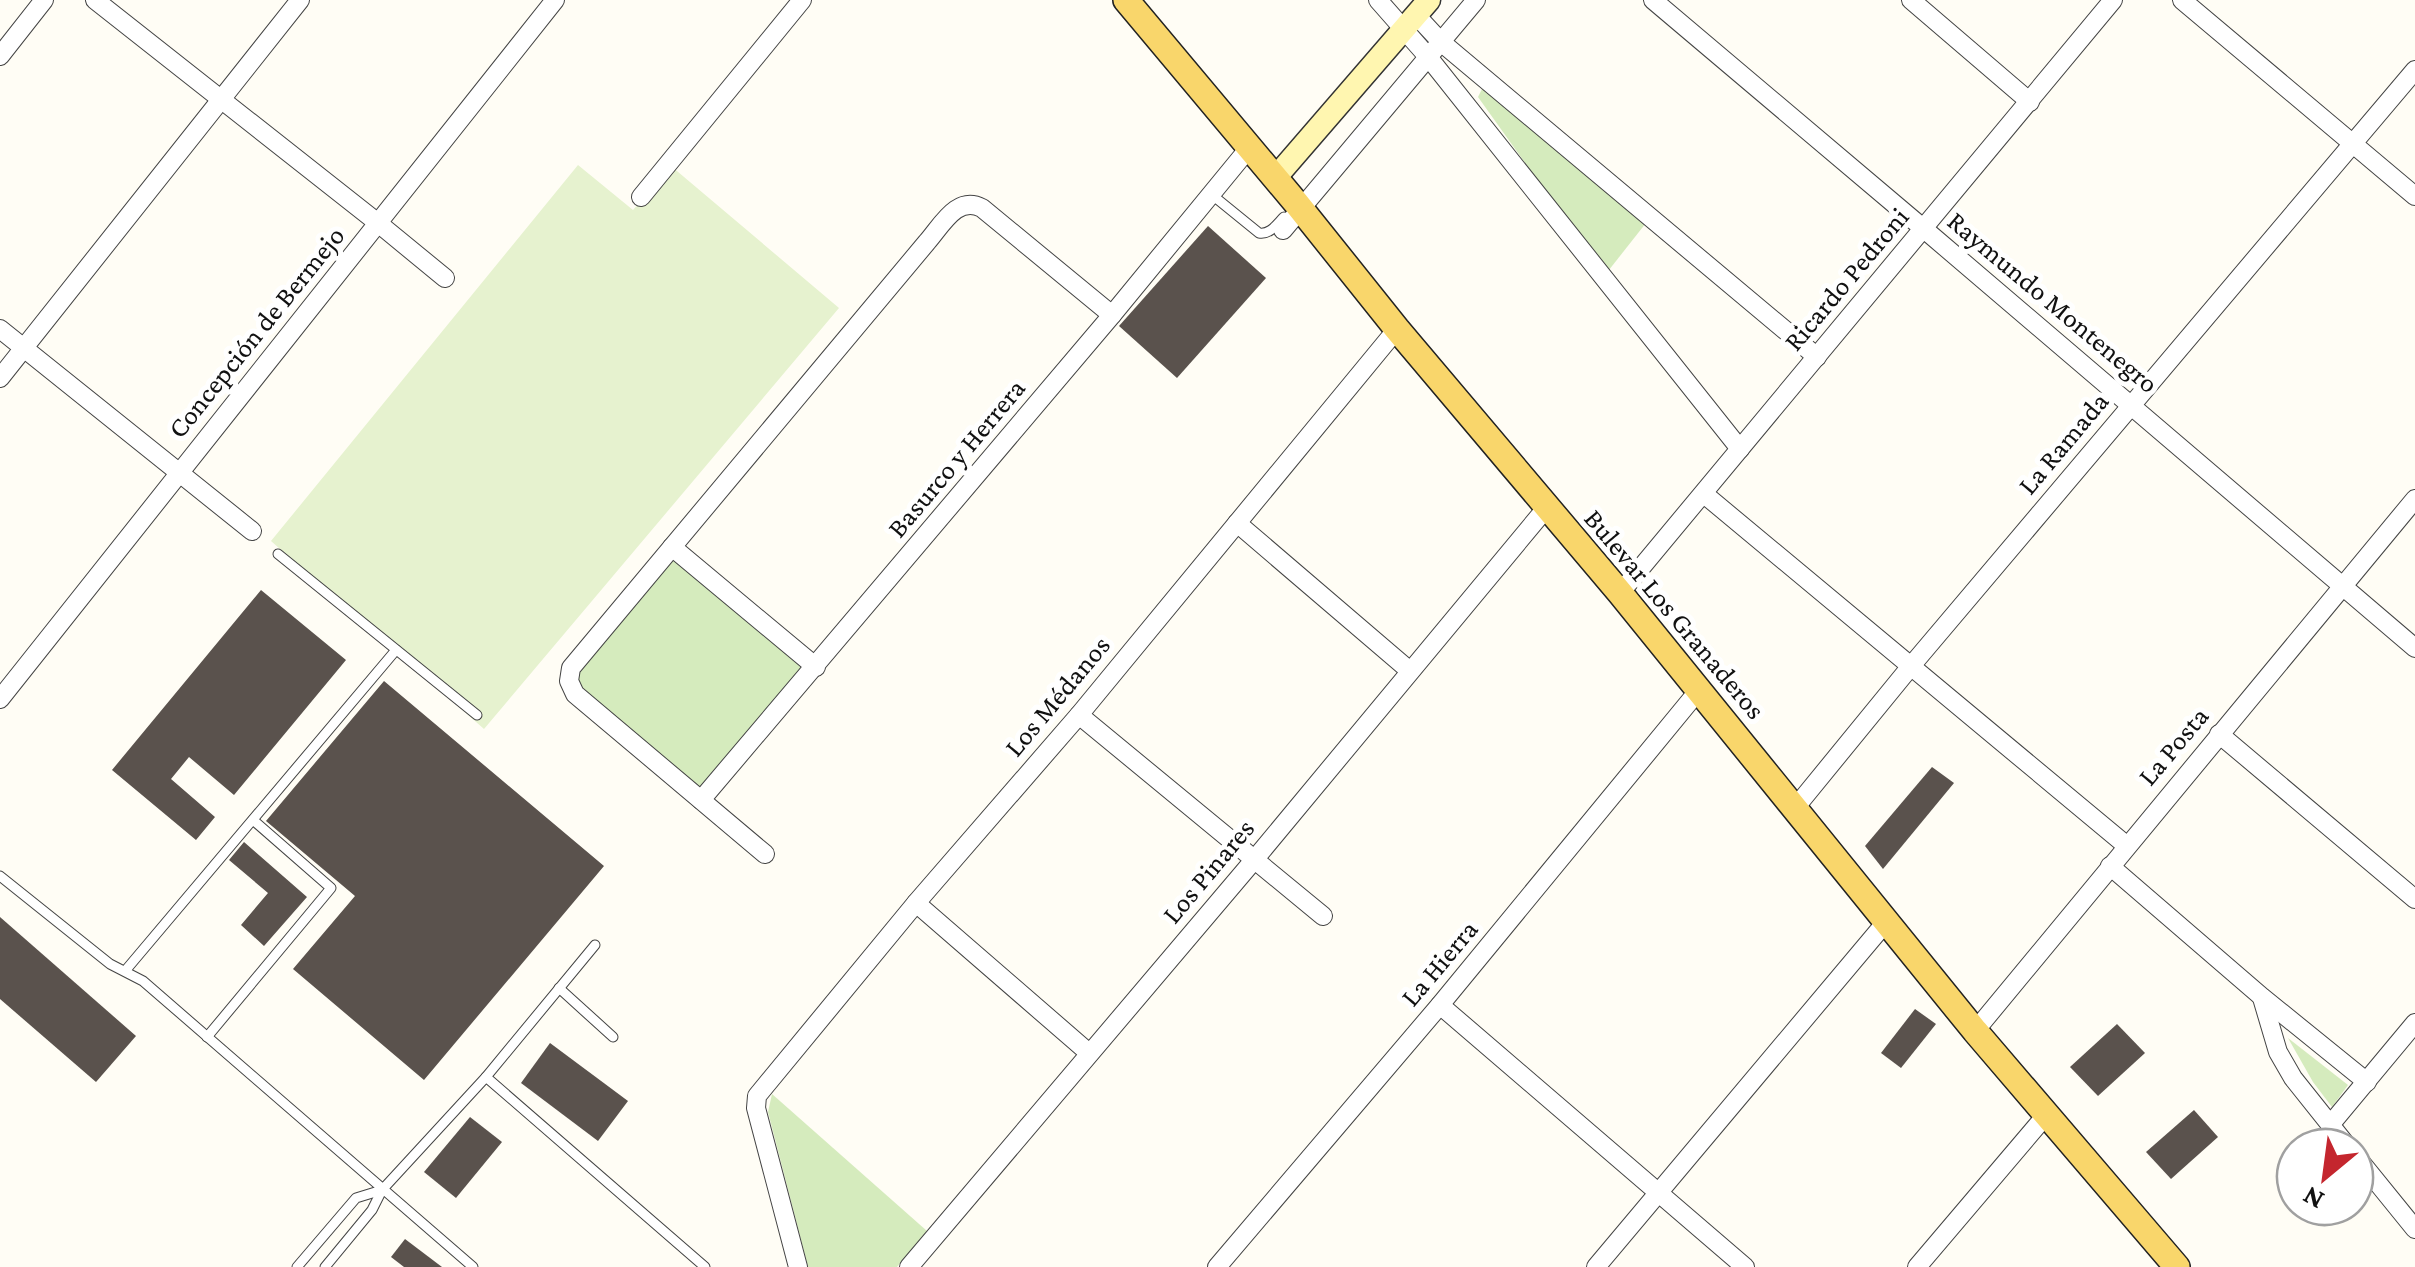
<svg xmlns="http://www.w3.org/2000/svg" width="2415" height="1267" font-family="'Crimson Pro',serif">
<rect width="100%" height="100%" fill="#fffdf5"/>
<!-- green -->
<g fill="#d5ebbd">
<path d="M1490 87 1646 223 1605 275 1478 97 1482 89Z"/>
<path d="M672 547 816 667 703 801 575 694 571 668Z"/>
<path d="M2288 1038 2348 1085 2332 1107 2313 1082Z"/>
<path d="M772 1094 927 1231 897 1267H808L768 1112Z"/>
</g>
<!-- pitch -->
<path fill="#e6f2cf" d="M578 165 633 210 671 166 839 308 484 729 271 541Z"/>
<!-- building -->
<g fill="#5a524d">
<path d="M1208 226 1266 278 1177 378 1119 326Z"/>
<path d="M261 590 346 660 234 795 189 757 171 779 215 817 196 840 112 770Z"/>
<path d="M384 681 604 866 424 1080 293 969 355 896 266 821Z"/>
<path d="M1932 767 1954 783 1883 869 1865 846Z"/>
<path d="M244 842 307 897 264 946 241 925 268 893 229 860Z"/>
<path d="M0 917 136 1036 96 1082 0 999Z"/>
<path d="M1915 1009 1936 1024 1901 1068 1881 1053Z"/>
<path d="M2117 1024 2145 1053 2098 1096 2070 1067Z"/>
<path d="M550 1043 628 1101 598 1141 521 1083Z"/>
<path d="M2194 1110 2218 1137 2171 1179 2146 1152Z"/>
<path d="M470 1117 502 1142 456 1198 424 1172Z"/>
<path d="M405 1239 442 1267H404L391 1257Z"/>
</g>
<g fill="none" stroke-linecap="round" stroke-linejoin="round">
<defs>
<g id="lane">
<path d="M1211 194 1259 233C1270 235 1277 224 1284 217"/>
<path d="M278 554 477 715"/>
<path d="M0 876 110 964 143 981 473 1267"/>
<path d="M125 971 396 650"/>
<path d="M559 988 613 1037"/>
<path d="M207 1037 331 888 253 820"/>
<path d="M486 1077 595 945"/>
<path d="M297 1267 356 1198 382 1190"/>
<path d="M325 1267 372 1210 382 1190 486 1077 705 1267"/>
</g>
<g id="street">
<path d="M95 0 378 223 445 278"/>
<path d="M1378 0 1429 58 1740 449"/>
<path d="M1653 0 1924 229 2415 648"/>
<path d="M1911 0 2030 102"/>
<path d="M2182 0 2415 196"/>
<path d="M1416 15 1441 42 1817 357"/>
<path d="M0 56 44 0"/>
<path d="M641 197 802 0"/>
<path d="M1283 230 1476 0"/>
<path d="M0 329 252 531"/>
<path d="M0 378 300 0"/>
<path d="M1704 494 2127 846"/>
<path d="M1237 523 1410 671"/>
<path d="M672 547 816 667"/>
<path d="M1620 593 2113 0"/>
<path d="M0 699 555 0"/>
<path d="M1079 715 1323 916"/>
<path d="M2219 734 2415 899"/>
<path d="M701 800 1112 315 1249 148"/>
<path d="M1795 808 1911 666 2415 70"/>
<path d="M765 854 575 694 569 681 571 668 927 242C942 225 957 195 982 208L1112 315"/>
<path d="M2110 866 2262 997 2367 1082"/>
<path d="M916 903 1089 1053"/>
<path d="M2262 998 2278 1052 2293 1078 2348 1147"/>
<path d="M1440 1005 1745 1267"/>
<path d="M1975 1031 2415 499"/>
<path d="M2330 1125 2415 1023"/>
<path d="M2355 1155 2415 1229"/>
<path d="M798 1267 756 1108 757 1096 916 903 1079 715 1397 329"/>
<path d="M909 1267 1254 860 1547 507"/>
<path d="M1217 1267 1440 1005 1699 690"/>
<path d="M1596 1267 1886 922"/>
<path d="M1917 1267 2047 1114"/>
</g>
<path id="secondary" d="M1275 178 1429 0"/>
<path id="primary" d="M1126 0 1297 204 1397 329 1620 593 1975 1031 2177 1267"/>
</defs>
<!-- lane casing -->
<use href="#lane" stroke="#444" stroke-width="11"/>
<!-- street casing -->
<use href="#street" stroke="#444" stroke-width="20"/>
<!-- secondary casing -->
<use href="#secondary" stroke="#333" stroke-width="25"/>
<!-- primary casing -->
<use href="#primary" stroke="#222" stroke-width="28"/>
<!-- lane -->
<use href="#lane" stroke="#fff" stroke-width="9"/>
<!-- street -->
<use href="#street" stroke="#fff" stroke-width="18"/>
<!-- secondary -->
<use href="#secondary" stroke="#fff6b0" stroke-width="22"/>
<!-- primary -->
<use href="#primary" stroke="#f9d66b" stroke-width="25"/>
</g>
<g text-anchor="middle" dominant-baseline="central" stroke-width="10" stroke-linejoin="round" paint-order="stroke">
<!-- street labels -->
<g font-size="28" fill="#111" stroke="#fff">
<text transform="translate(1846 279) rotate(-50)">Ricardo Pedroni</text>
<text transform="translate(2053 302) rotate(40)">Raymundo Montenegro</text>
<text transform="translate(256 332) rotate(-51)">Concepción de Bermejo</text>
<text transform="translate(2063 443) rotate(-50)">La Ramada</text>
<text transform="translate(956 458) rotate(-50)">Basurco y Herrera</text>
<text transform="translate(1675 614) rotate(50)">Bulevar Los Granaderos</text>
<text transform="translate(1057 696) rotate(-50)">Los Médanos</text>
<text transform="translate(2173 746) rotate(-50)">La Posta</text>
<text transform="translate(1208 871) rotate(-50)">Los Pinares</text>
<text transform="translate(1439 963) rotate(-50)">La Hierra</text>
</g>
</g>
<!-- north arrow -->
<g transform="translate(2325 1177) rotate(209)"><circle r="48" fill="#ffffff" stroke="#a0a0a0" stroke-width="2.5"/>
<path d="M0-8L18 38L0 25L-18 38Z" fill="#c4262e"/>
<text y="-15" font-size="28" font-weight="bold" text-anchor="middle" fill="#111111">N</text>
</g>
</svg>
